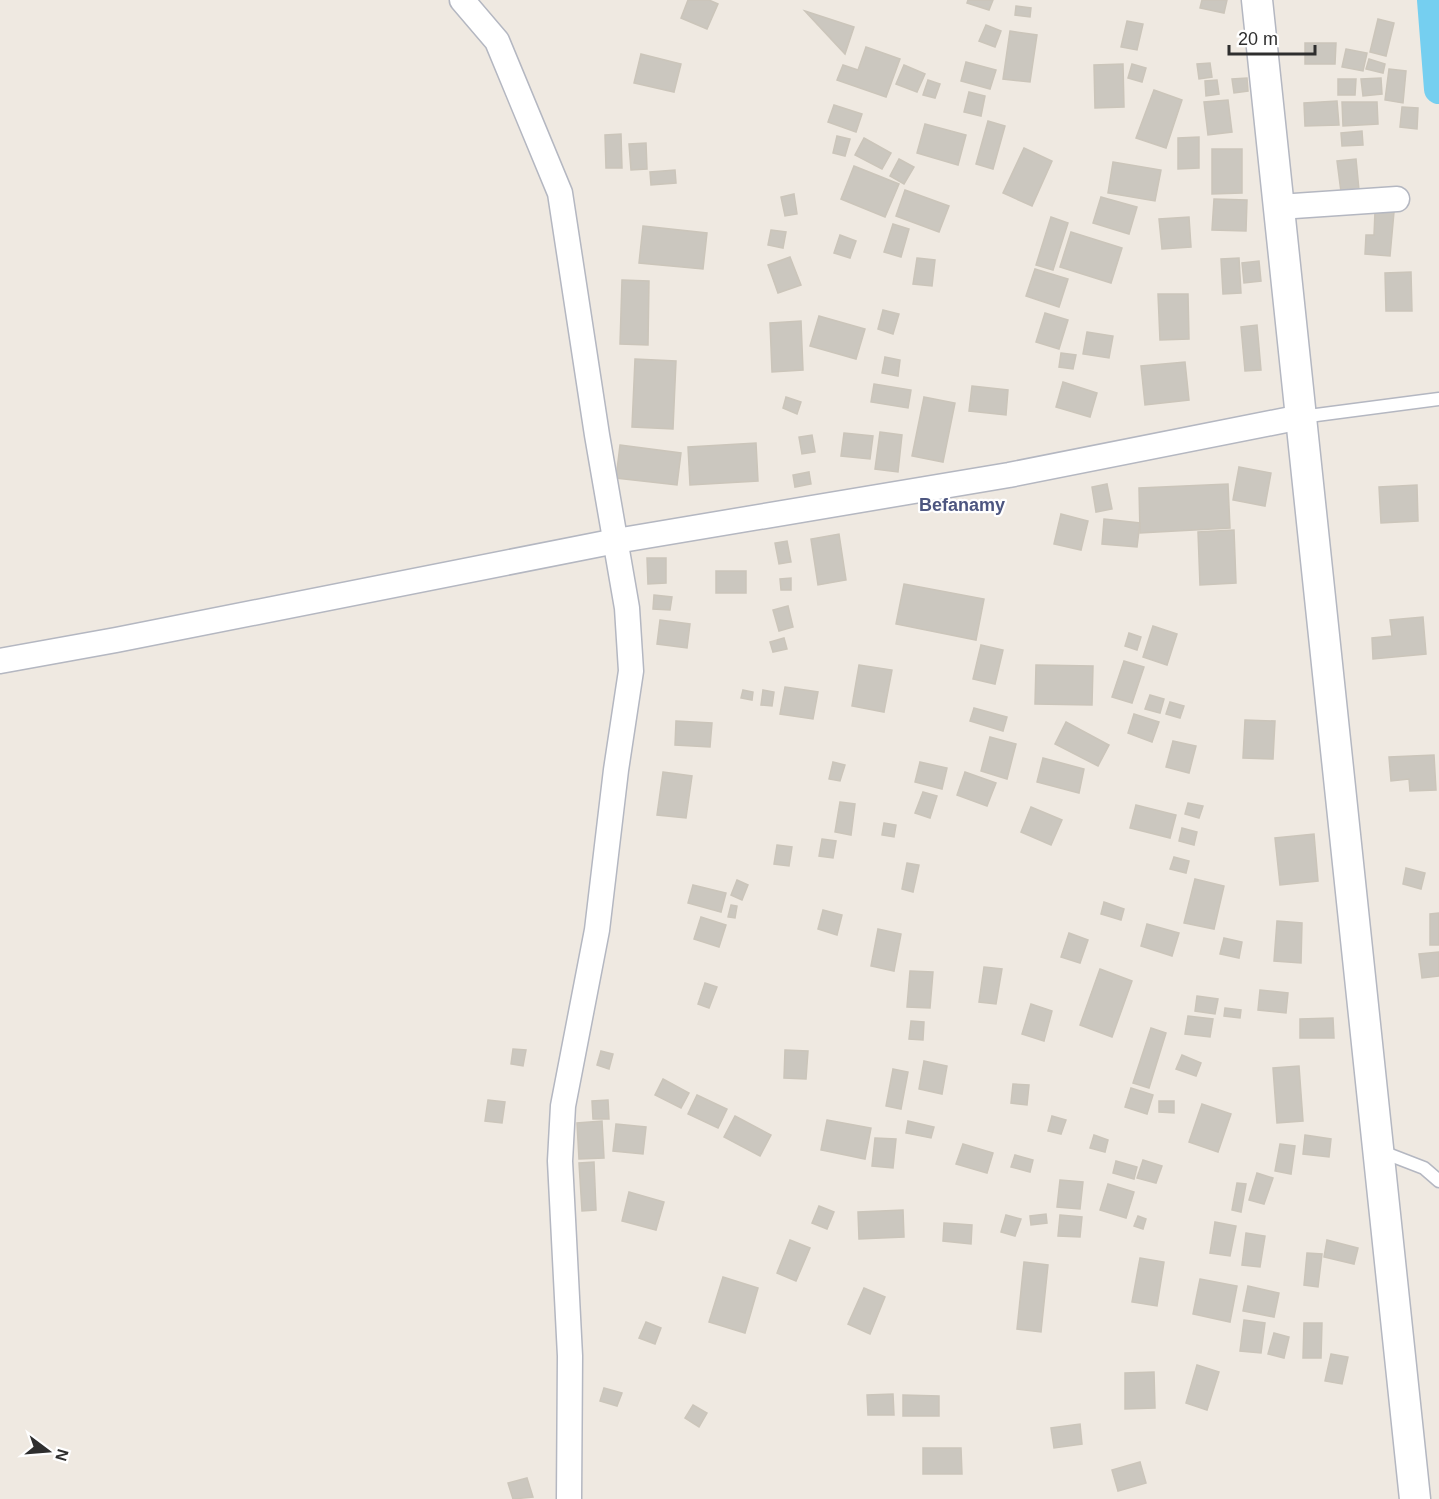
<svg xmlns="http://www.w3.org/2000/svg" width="1439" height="1499" font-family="Helvetica,sans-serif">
<rect width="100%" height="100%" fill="#efe9e1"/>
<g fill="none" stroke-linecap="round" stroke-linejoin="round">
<!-- canal -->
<path stroke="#75cff0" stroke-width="30" d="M1432 0 1439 89"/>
</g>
<!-- building -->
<g fill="#cbc7bf" stroke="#cbc5ba" stroke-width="1.5">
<path d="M688 0H709L718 4 707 29 681 18Z"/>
<path d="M968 0H993L989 10 967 3Z"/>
<path d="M1202 0H1227L1224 13 1200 8Z"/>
<path d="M1016 6 1031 8 1030 17 1015 15Z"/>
<path d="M805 11 854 27 845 54Z"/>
<path d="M1378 19 1394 23 1386 56 1370 52Z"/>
<path d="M1127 21 1143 24 1137 50 1121 47Z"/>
<path d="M986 25 1001 31 995 47 979 41Z"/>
<path d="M1010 31 1037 35 1030 82 1003 79Z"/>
<path d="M1305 43H1336L1335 64H1305Z"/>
<path d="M866 47 900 59 886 97 837 80 843 65 858 70Z"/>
<path d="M1346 49 1367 53 1363 71 1342 67Z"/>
<path d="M641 54 681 64 674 92 634 83Z"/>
<path d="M1369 59 1385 64 1383 73 1366 69Z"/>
<path d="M966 62 996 70 990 89 961 81Z"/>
<path d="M1210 63 1212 77 1199 79 1197 64Z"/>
<path d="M1123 64 1124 107 1095 108 1094 65Z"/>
<path d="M1132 64 1146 68 1142 82 1128 78Z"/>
<path d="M904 65 925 74 917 92 896 84Z"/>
<path d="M1389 69 1406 71 1403 103 1385 100Z"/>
<path d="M1247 78 1248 91 1234 93 1232 79Z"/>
<path d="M1381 78 1382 94 1363 96 1361 79Z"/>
<path d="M1338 79H1356L1355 95H1338Z"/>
<path d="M928 80 940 84 935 98 923 95Z"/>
<path d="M1217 80 1219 94 1206 96 1205 81Z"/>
<path d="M1154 90 1182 100 1166 148 1136 138Z"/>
<path d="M969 92 985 96 981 116 964 112Z"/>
<path d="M1228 100 1232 132 1208 135 1204 102Z"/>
<path d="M1337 101 1339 125 1305 126 1304 103Z"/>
<path d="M1342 102H1377L1378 124 1343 126Z"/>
<path d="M834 105 862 114 856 132 828 122Z"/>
<path d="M1402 107 1418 108 1417 129 1400 127Z"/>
<path d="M988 121 1005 126 993 169 976 164Z"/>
<path d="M925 124 966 135 958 165 917 153Z"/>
<path d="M1362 131 1363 145 1342 146 1341 133Z"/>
<path d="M621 134 622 168H606L605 135Z"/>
<path d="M837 136 850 139 845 156 833 153Z"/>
<path d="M1199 137V168L1178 169V138Z"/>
<path d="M864 138 891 153 882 169 855 155Z"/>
<path d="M646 143 647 169 631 170 629 144Z"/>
<path d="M1024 148 1052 161 1032 206 1003 193Z"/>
<path d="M1212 149H1242V193L1212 194Z"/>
<path d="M899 159 914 167 904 184 890 176Z"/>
<path d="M1356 159 1359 190 1341 192 1337 161Z"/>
<path d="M1113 162 1161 170 1155 201 1108 193Z"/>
<path d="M854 166 899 184 885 217 841 199Z"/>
<path d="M675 170 676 183 651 185 650 172Z"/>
<path d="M905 190 949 206 939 232 896 216Z"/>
<path d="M794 194 797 214 785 216 781 197Z"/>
<path d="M1101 197 1137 207 1129 234 1093 223Z"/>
<path d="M1214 199 1247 200 1246 231 1212 230Z"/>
<path d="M1375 211 1394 212 1390 256 1365 254 1366 235H1374Z"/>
<path d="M1051 217 1068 223 1053 270 1036 265Z"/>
<path d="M1189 217 1191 247 1162 249 1159 219Z"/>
<path d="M893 224 909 229 901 257 884 252Z"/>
<path d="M643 226 707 233 703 269 639 263Z"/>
<path d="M771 230 786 232 783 248 768 245Z"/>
<path d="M1071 232 1122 248 1111 283 1060 267Z"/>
<path d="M840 235 856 241 850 258 834 253Z"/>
<path d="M790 257 801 285 778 293 768 265Z"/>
<path d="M917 258 935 260 932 286 913 284Z"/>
<path d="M1239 258 1241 293 1223 294 1221 259Z"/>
<path d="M1259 261 1261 281 1244 283 1242 263Z"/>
<path d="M1035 269 1068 279 1059 307 1026 296Z"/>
<path d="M1411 272 1412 311H1386L1385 273Z"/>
<path d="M622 280 649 281 648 345 620 344Z"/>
<path d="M1158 294H1188L1189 339 1160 340Z"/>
<path d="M883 310 899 314 893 334 878 329Z"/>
<path d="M1045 313 1068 320 1059 349 1036 342Z"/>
<path d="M819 316 865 329 856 359 810 346Z"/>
<path d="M801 321 803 370 772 372 770 323Z"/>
<path d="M1257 325 1261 370 1245 371 1241 327Z"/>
<path d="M1087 332 1113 336 1109 358 1083 354Z"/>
<path d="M1061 353 1076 355 1073 369 1059 367Z"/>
<path d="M885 357 900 360 898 376 882 373Z"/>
<path d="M635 359 676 361 673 429 632 427Z"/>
<path d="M1185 362 1189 400 1145 405 1141 366Z"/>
<path d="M1063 382 1097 393 1090 417 1056 407Z"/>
<path d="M874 384 911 390 908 408 871 402Z"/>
<path d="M972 386 1008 390 1006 415 969 411Z"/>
<path d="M786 397 801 402 797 414 783 408Z"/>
<path d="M924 397 955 403 943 462 912 456Z"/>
<path d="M880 432 902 435 898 472 875 469Z"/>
<path d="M844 433 873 436 870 459 841 456Z"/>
<path d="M812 435 815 452 802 454 799 437Z"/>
<path d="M756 443 758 481 690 485 688 447Z"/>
<path d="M620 445 681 453 677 485 616 478Z"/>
<path d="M1239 467 1271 473 1265 506 1233 500Z"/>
<path d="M809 472 811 484 795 487 793 475Z"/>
<path d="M1107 484 1112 509 1096 512 1092 487Z"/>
<path d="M1228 484 1230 528 1140 533 1139 488Z"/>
<path d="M1417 485 1418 521 1381 523 1379 487Z"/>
<path d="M1061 514 1088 521 1081 550 1054 544Z"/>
<path d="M1104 519 1140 523 1137 547 1102 544Z"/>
<path d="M1234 530 1236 583 1200 585 1198 532Z"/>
<path d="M839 534 846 580 818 585 811 539Z"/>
<path d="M787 541 791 562 779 564 775 543Z"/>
<path d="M647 558H666V583L648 584Z"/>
<rect x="716" y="571" width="30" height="22"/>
<path d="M791 578V590H781L780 579Z"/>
<path d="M904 584 984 599 976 640 896 624Z"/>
<path d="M654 595 672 597 670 610 653 609Z"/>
<path d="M788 606 793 627 779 631 773 610Z"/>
<path d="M1423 617 1426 654 1373 659 1372 638 1392 636 1390 620Z"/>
<path d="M660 620 690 624 687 648 657 644Z"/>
<path d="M1153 626 1177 634 1167 665 1143 657Z"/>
<path d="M1129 633 1141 637 1137 650 1125 646Z"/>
<path d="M784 638 787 649 773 652 770 642Z"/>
<path d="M981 645 1003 650 995 684 973 679Z"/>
<path d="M1124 661 1144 667 1132 703 1112 697Z"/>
<path d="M859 665 892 670 884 712 852 706Z"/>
<path d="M1036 665 1093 666 1092 705 1035 704Z"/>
<path d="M785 687 818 692 813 719 780 714Z"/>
<path d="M743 690 753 692 752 700 741 698Z"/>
<path d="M763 690 774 692 772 706 761 705Z"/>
<path d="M1150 695 1164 699 1160 713 1145 709Z"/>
<path d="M1170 702 1184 706 1180 718 1166 714Z"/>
<path d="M974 708 1007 717 1003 731 970 721Z"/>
<path d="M1134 714 1159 722 1152 742 1128 733Z"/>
<path d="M1245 720 1275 721 1273 759 1243 758Z"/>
<path d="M676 721 712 723 710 747 675 745Z"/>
<path d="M1066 722 1109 745 1098 766 1055 744Z"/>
<path d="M990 737 1016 744 1007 779 981 771Z"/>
<path d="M1173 741 1196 746 1189 773 1166 767Z"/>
<path d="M1434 755 1436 790 1410 791 1409 779 1391 781 1389 757Z"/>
<path d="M1043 758 1084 769 1079 793 1037 782Z"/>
<path d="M833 762 845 765 840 781 829 779Z"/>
<path d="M920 762 947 768 942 789 915 782Z"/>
<path d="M663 772 692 776 686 818 657 815Z"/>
<path d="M965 772 996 783 987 806 957 795Z"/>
<path d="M923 792 937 796 930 818 915 813Z"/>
<path d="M840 802 855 804 851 835 835 832Z"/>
<path d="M1188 803 1203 806 1199 818 1185 814Z"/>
<path d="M1136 805 1176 815 1170 838 1130 828Z"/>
<path d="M1031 807 1062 820 1051 845 1021 832Z"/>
<path d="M884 823 896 825 894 837 882 835Z"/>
<path d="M1182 828 1197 832 1194 845 1179 841Z"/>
<path d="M1314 834 1318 881 1280 885 1275 838Z"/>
<path d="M822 839 836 841 833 858 819 856Z"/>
<path d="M777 845 792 847 789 866 774 864Z"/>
<path d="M1174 857 1189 861 1186 873 1170 869Z"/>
<path d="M907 863 919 865 913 892 902 889Z"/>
<path d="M1406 868 1425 873 1421 889 1403 884Z"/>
<path d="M1195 879 1224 886 1214 929 1184 923Z"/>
<path d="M737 880 748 885 742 900 731 895Z"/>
<path d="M693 885 726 893 721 912 688 903Z"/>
<path d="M1104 902 1124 909 1121 920 1101 914Z"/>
<path d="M731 905 737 906 735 918 728 917Z"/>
<path d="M823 910 842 915 837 935 818 929Z"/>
<path d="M1439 913V945H1430V914Z"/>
<path d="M701 917 726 925 719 947 694 939Z"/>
<path d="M1277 921 1302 923 1301 963 1274 961Z"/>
<path d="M1147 924 1179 933 1172 956 1141 946Z"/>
<path d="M878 929 901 934 894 971 871 966Z"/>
<path d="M1069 933 1088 940 1080 963 1061 957Z"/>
<path d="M1224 938 1242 942 1239 958 1220 954Z"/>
<path d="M1439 952V976L1422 978 1419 954Z"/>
<path d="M984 967 1002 969 996 1004 979 1002Z"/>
<path d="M1100 969 1132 981 1112 1037 1080 1025Z"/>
<path d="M910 971 933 972 930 1008 907 1007Z"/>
<path d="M705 983 717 987 709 1008 698 1004Z"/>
<path d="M1260 990 1288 993 1286 1013 1258 1010Z"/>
<path d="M1197 996 1218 999 1215 1014 1195 1011Z"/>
<path d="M1031 1004 1052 1011 1044 1041 1022 1034Z"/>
<path d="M1225 1008 1241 1010 1240 1018 1224 1016Z"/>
<path d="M1188 1016 1213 1019 1210 1037 1185 1034Z"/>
<path d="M1333 1018 1334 1038H1300V1019Z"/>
<path d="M911 1021 924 1022 923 1040 909 1039Z"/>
<path d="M1151 1028 1166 1033 1149 1088 1133 1083Z"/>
<path d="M513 1049 526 1050 523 1066 511 1064Z"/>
<path d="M785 1050 808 1051 806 1079 784 1078Z"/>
<path d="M601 1051 613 1054 609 1069 597 1065Z"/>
<path d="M1182 1055 1201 1063 1196 1076 1176 1069Z"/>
<path d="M924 1061 947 1066 942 1094 919 1089Z"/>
<path d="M1299 1066 1303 1121 1277 1123 1273 1068Z"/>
<path d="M893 1069 908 1072 901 1109 886 1106Z"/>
<path d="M663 1079 689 1093 681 1108 655 1095Z"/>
<path d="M1013 1084 1029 1085 1027 1105 1011 1103Z"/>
<path d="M1131 1088 1153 1095 1147 1114 1125 1107Z"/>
<path d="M697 1095 727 1109 718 1128 688 1114Z"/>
<path d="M488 1100 505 1102 502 1123 485 1121Z"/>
<path d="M608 1100 609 1119H593L592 1101Z"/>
<path d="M1159 1101H1174V1113L1159 1112Z"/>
<path d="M1202 1104 1231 1114 1218 1152 1189 1142Z"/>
<path d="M735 1116 771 1135 760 1156 724 1137Z"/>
<path d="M1052 1116 1066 1120 1061 1134 1048 1131Z"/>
<path d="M827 1120 871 1128 865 1159 821 1150Z"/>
<path d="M602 1121 604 1158 579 1159 577 1123Z"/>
<path d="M908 1121 934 1127 931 1138 906 1133Z"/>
<path d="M616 1124 646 1127 643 1154 613 1151Z"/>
<path d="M1094 1135 1108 1140 1105 1152 1090 1148Z"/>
<path d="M1305 1135 1331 1139 1329 1157 1303 1154Z"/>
<path d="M875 1138 896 1139 893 1168 872 1166Z"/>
<path d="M963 1144 993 1153 987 1173 956 1164Z"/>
<path d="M1280 1144 1295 1146 1291 1174 1275 1171Z"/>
<path d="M1015 1155 1033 1160 1030 1172 1011 1167Z"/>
<path d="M1143 1160 1162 1166 1156 1183 1137 1178Z"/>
<path d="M1116 1161 1137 1167 1134 1179 1113 1173Z"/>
<path d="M594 1162 596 1210 582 1211 579 1163Z"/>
<path d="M1257 1173 1273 1178 1264 1204 1249 1200Z"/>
<path d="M1060 1180 1083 1182 1080 1209 1057 1207Z"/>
<path d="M1237 1183 1246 1184 1241 1212 1232 1210Z"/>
<path d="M1108 1184 1134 1192 1126 1218 1100 1210Z"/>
<path d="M629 1192 664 1202 656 1230 622 1221Z"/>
<path d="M819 1206 834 1212 827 1229 812 1223Z"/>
<path d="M903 1210 904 1237 859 1239 858 1212Z"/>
<path d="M1046 1214 1047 1223 1031 1225 1030 1216Z"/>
<path d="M1006 1215 1021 1219 1015 1236 1001 1232Z"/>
<path d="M1060 1215 1082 1217 1080 1237 1058 1236Z"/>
<path d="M1138 1216 1146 1219 1143 1229 1134 1226Z"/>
<path d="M1215 1222 1236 1226 1230 1256 1210 1253Z"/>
<path d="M944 1223 972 1225 971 1244 943 1241Z"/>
<path d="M1246 1233 1265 1236 1260 1267 1242 1265Z"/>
<path d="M790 1240 810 1248 796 1281 777 1273Z"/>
<path d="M1327 1240 1358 1248 1354 1264 1324 1257Z"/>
<path d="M1307 1253 1322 1254 1318 1287 1304 1285Z"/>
<path d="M1140 1258 1164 1262 1157 1306 1132 1302Z"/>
<path d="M1024 1262 1048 1265 1041 1332 1017 1329Z"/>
<path d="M723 1277 758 1288 745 1333 709 1322Z"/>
<path d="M1200 1279 1237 1286 1230 1322 1193 1314Z"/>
<path d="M1248 1286 1279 1293 1274 1317 1243 1311Z"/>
<path d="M864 1288 885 1297 870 1334 848 1324Z"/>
<path d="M1244 1320 1265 1323 1261 1353 1240 1351Z"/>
<path d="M646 1322 661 1328 655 1344 639 1338Z"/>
<path d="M1304 1323H1322L1321 1358H1303Z"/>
<path d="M1274 1333 1289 1337 1284 1358 1268 1354Z"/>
<path d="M1331 1354 1348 1357 1342 1384 1325 1381Z"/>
<path d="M1197 1365 1219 1372 1207 1410 1186 1403Z"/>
<path d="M1154 1372 1155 1408 1125 1409V1373Z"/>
<path d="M604 1388 622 1393 617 1406 600 1401Z"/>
<path d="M893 1394 894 1415H868L867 1395Z"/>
<path d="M903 1395 939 1396V1416H903Z"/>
<path d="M693 1405 707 1413 699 1427 685 1418Z"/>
<path d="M1080 1424 1082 1444 1054 1448 1051 1428Z"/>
<path d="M923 1448H961L962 1474H923Z"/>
<path d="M1140 1462 1146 1483 1118 1491 1112 1470Z"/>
<path d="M527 1478 533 1497 513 1499 508 1483Z"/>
</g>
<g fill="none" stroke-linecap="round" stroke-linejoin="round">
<defs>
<g id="service">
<path d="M1301 417 1439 399"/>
<path d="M1380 1151 1424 1168 1439 1181"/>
</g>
<g id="minor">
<path d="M462 0 497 41 560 193 597 435 627 608 631 671 616 770 597 930 563 1106 560 1161 570 1356 569 1499"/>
<path d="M1279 207 1397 199"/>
<path d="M0 661 116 640 616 541 1009 475 1301 417"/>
</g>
<path id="tertiary" d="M1257 0 1415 1499"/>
</defs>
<!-- service casing -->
<use href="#service" stroke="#b4b7c1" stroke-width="15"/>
<!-- minor casing -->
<use href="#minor" stroke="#b4b7c1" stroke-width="27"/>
<!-- tertiary casing -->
<use href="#tertiary" stroke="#b4b7c1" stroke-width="33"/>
<!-- service -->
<use href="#service" stroke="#fff" stroke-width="12"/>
<!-- minor -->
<use href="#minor" stroke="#fff" stroke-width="24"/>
<!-- tertiary -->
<use href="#tertiary" stroke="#fff" stroke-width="30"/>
</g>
<g text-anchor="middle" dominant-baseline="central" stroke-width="4.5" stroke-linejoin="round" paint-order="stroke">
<!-- quarter labels -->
<g font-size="18" font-weight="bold" fill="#4d5680" stroke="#fff">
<text x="962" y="505">Befanamy</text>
</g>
</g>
<!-- north arrow -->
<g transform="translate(48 1451) rotate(106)" stroke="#ffffff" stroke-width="4.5" paint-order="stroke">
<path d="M0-4.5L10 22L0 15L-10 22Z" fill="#2e2e2e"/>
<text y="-9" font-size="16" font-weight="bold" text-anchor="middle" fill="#2e2e2e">N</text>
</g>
<!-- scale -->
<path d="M1229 45v9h86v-9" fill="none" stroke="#2e2e2e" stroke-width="3"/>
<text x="1238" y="45" font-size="18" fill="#2e2e2e" stroke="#ffffff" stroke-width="4.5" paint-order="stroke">20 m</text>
</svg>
